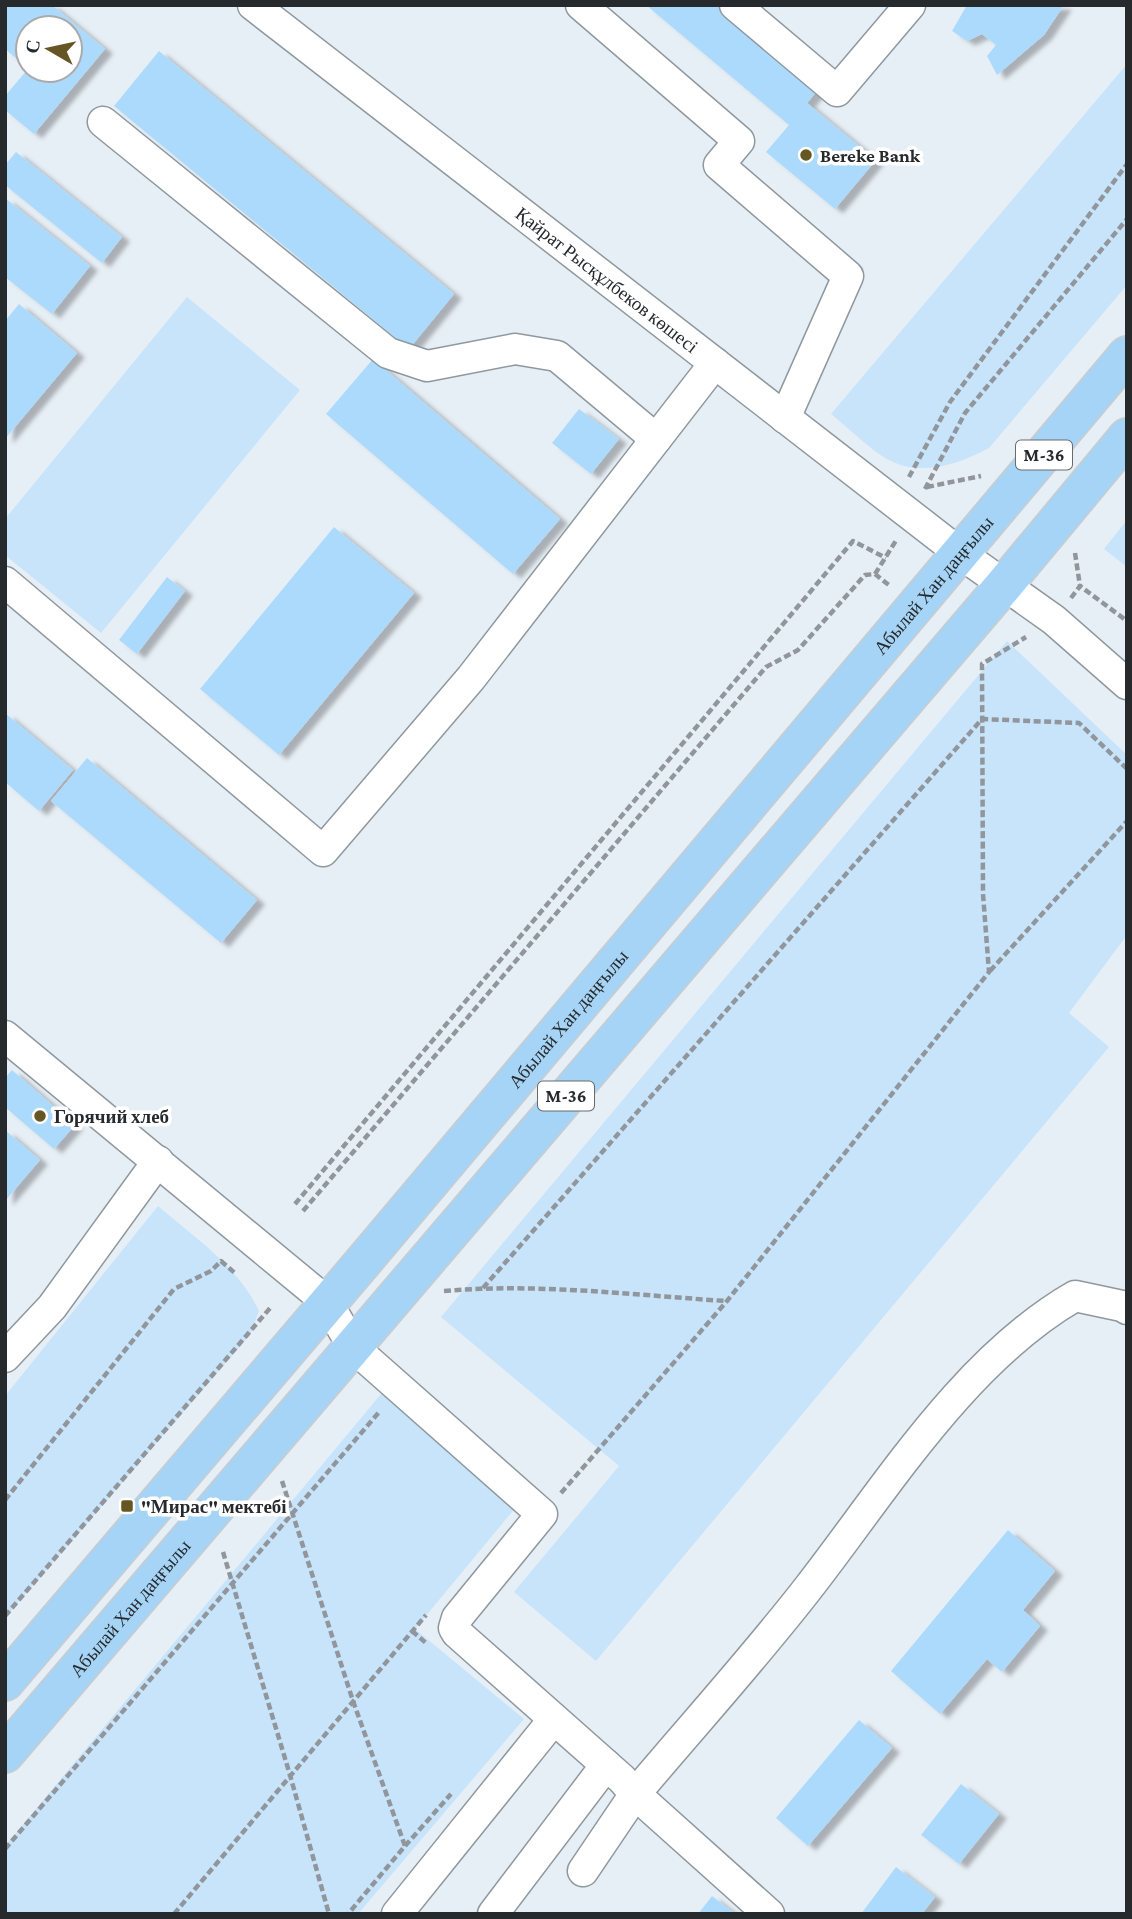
<svg xmlns="http://www.w3.org/2000/svg" width="1132" height="1919" font-family="'Crimson Pro',serif">
<defs>
<filter id="shadow"><feDropShadow dx="8" dy="4.5" stdDeviation="2" flood-color="#0004"/></filter>
</defs>
<rect width="100%" height="100%" fill="#e7eff6"/>
<!-- green -->
<g fill="#c7e4fa">
<path d="M1127 64V285L989 448C961 463 923 477 891 461 875 454 846 426 831 414Z"/>
<path d="M187 297 300 390 101 633 5 555V519Z"/>
<path d="M1127 520V567L1104 549Z"/>
<path d="M1007 641 1127 755V935L1069 1013 1109 1047 596 1661 514 1592 619 1466 441 1317Z"/>
<path d="M158 1206C195 1238 238 1266 259 1311L250 1335 5 1618V1396Z"/>
<path d="M391 1382 526 1495 415 1629 524 1719 358 1914H5V1846Z"/>
</g>
<!-- building -->
<g fill="#acdafd" filter="url(#shadow)">
<path d="M5 5H52L105 49 34 134 5 110V96L27 70H70V28H28V68L5 49Z"/>
<path d="M646 5H726L822 85 807 103 876 160 835 209 766 152 789 125Z"/>
<path d="M967 5H1064L1044 35 997 75 987 56 996 45 982 34 967 41 952 31Z"/>
<path d="M159 51 454 294 409 349 114 106Z"/>
<path d="M16 152 122 237 102 263 5 185V165Z"/>
<path d="M5 198 90 266 52 314 5 277Z"/>
<path d="M19 304 77 353 5 439V321Z"/>
<path d="M373 359 560 519 513 574 326 414Z"/>
<path d="M579 409 619 439 591 474 552 443Z"/>
<path d="M334 527 414 593 279 755 200 689Z"/>
<path d="M167 577 185 591 137 654 119 640Z"/>
<path d="M5 713 73 770 39 811 5 782Z"/>
<path d="M87 758 257 900 221 943 51 801Z"/>
<path d="M12 1070 75 1125 54 1149 5 1107V1078Z"/>
<path d="M5 1130 40 1160 5 1201Z"/>
<path d="M1008 1530 1055 1571 1023 1610 1040 1626 1002 1672 987 1659 940 1714 891 1671Z"/>
<path d="M859 1720 892 1748 808 1846 776 1818Z"/>
<path d="M961 1784 999 1814 959 1864 921 1835Z"/>
<path d="M896 1867 935 1897 922 1914H861Z"/>
<path d="M712 1896 735 1914H698Z"/>
</g>
<g fill="none" stroke-linecap="round" stroke-linejoin="round">
<defs>
<g id="minor">
<path id="s1" d="M253 5 961 554 1054 620 1127 684"/>
<path d="M581 5 739 141 719 165 848 276 785 418"/>
<path d="M735 5 837 91 910 5"/>
<path d="M103 122 388 353 427 366 515 349 557 356 656 439"/>
<path d="M5 582 323 851 471 678 715 363"/>
<path d="M5 1036 327 1302 353 1347 542 1514 457 1618 454 1628 457 1633 622 1779 635 1794 583 1871"/>
<path d="M5 1357 52 1307 158 1161"/>
<path d="M397 1914 554 1719"/>
<path d="M493 1914 606 1765"/>
<path d="M769 1914 635 1794C693 1725 754 1658 809 1587 886 1488 964 1360 1075 1296L1122 1306 1127 1309"/>
</g>
<g id="major">
<path id="s2" d="M5 1682 363 1262 1127 355"/>
<path id="s3" d="M5 1754 1004 585 1127 437"/>
</g>
</defs>
<!-- minor casing -->
<use href="#minor" stroke="#8f989e" stroke-width="33"/>
<!-- major casing -->
<use href="#major" stroke="#cbcccd" stroke-width="40"/>
<!-- path -->
<g stroke="#91969c" stroke-width="4.5" stroke-dasharray="7 3.5" stroke-linecap="butt">
<path d="M909 477 950 402 1127 164"/>
<path d="M927 487 981 476"/>
<path d="M925 489 965 413 1127 219"/>
<path d="M1075 553 1080 586"/>
<path d="M875 574 897 539"/>
<path d="M1071 598 1080 586 1127 621"/>
<path d="M990 971 1127 821"/>
<path d="M295 1204 853 541 886 558"/>
<path d="M303 1211 766 667 798 650 865 575 875 574 890 586"/>
<path d="M483 1288 982 719 1079 723 1127 769"/>
<path d="M444 1291C538 1283 633 1295 726 1301"/>
<path d="M282 1481 353 1701 405 1846 348 1914"/>
<path d="M561 1493 727 1301 989 972 983 894 982 664 1026 637"/>
<path d="M5 1500 174 1289 211 1271 221 1261 236 1274"/>
<path d="M223 1552 290 1775 329 1914"/>
<path d="M5 1616 271 1307"/>
<path d="M412 1631 426 1643"/>
<path d="M405 1846 451 1794"/>
<path d="M5 1849 380 1411"/>
<path d="M174 1914 426 1615"/>
</g>
<!-- minor -->
<use href="#minor" stroke="#fff" stroke-width="30"/>
<!-- major -->
<use href="#major" stroke="#a5d4f6" stroke-width="37"/>
</g>
<!-- markers -->
<g fill="#665623" stroke="#fff" stroke-width="2.5">
<circle cx="806" cy="155" r="7"/>
<circle cx="40" cy="1116" r="7"/>
<rect x="120" y="1499" width="14" height="14" rx="3.5"/>
</g>
<g text-anchor="middle" dominant-baseline="central" stroke-width="7" stroke-linejoin="round" paint-order="stroke">
<!-- shield labels -->
<g fill="#fff" stroke="#686a6c" stroke-width="2">
<rect x="1016" y="440.5" width="56" height="29" rx="5"/>
<rect x="538" y="1081.5" width="56" height="29" rx="5"/>
</g>
<g font-size="18" font-weight="bold" fill="#272a2d">
<text x="1044" y="455">M-36</text>
<text x="566" y="1096">M-36</text>
</g>
<!-- poi labels -->
<g font-size="19" font-weight="bold" fill="#272a2d" stroke="#fff" text-anchor="start">
<text x="820" y="155">Bereke Bank</text>
<text x="54" y="1116">Горячий хлеб</text>
<text x="141" y="1506">"Мирас" мектебі</text>
</g>
<!-- street labels -->
<g font-size="19" fill="#272a2d" stroke="#fff">
<text stroke="none"><textPath href="#s1" startOffset="448">Қайрат Рысқұлбеков көшесі</textPath></text>
<text stroke="none"><textPath href="#s2" startOffset="1437">Абылай Хан даңғылы</textPath></text>
<text stroke="none"><textPath href="#s2" startOffset="870">Абылай Хан даңғылы</textPath></text>
<text stroke="none"><textPath href="#s3" startOffset="192">Абылай Хан даңғылы</textPath></text>
</g>
</g>
<!-- border -->
<rect width="1132" height="1919" fill="none" stroke="#272a2d" stroke-width="14"/>
<!-- north arrow -->
<g transform="translate(49 49) rotate(279)"><circle r="33" fill="#ffffff" stroke="#a9aaab" stroke-width="2"/>
<path d="M0-5L12 26L0 18L-12 26Z" fill="#665623"/>
<text y="-10" font-size="19" font-weight="bold" text-anchor="middle" fill="#272a2d">С</text>
</g>
</svg>
